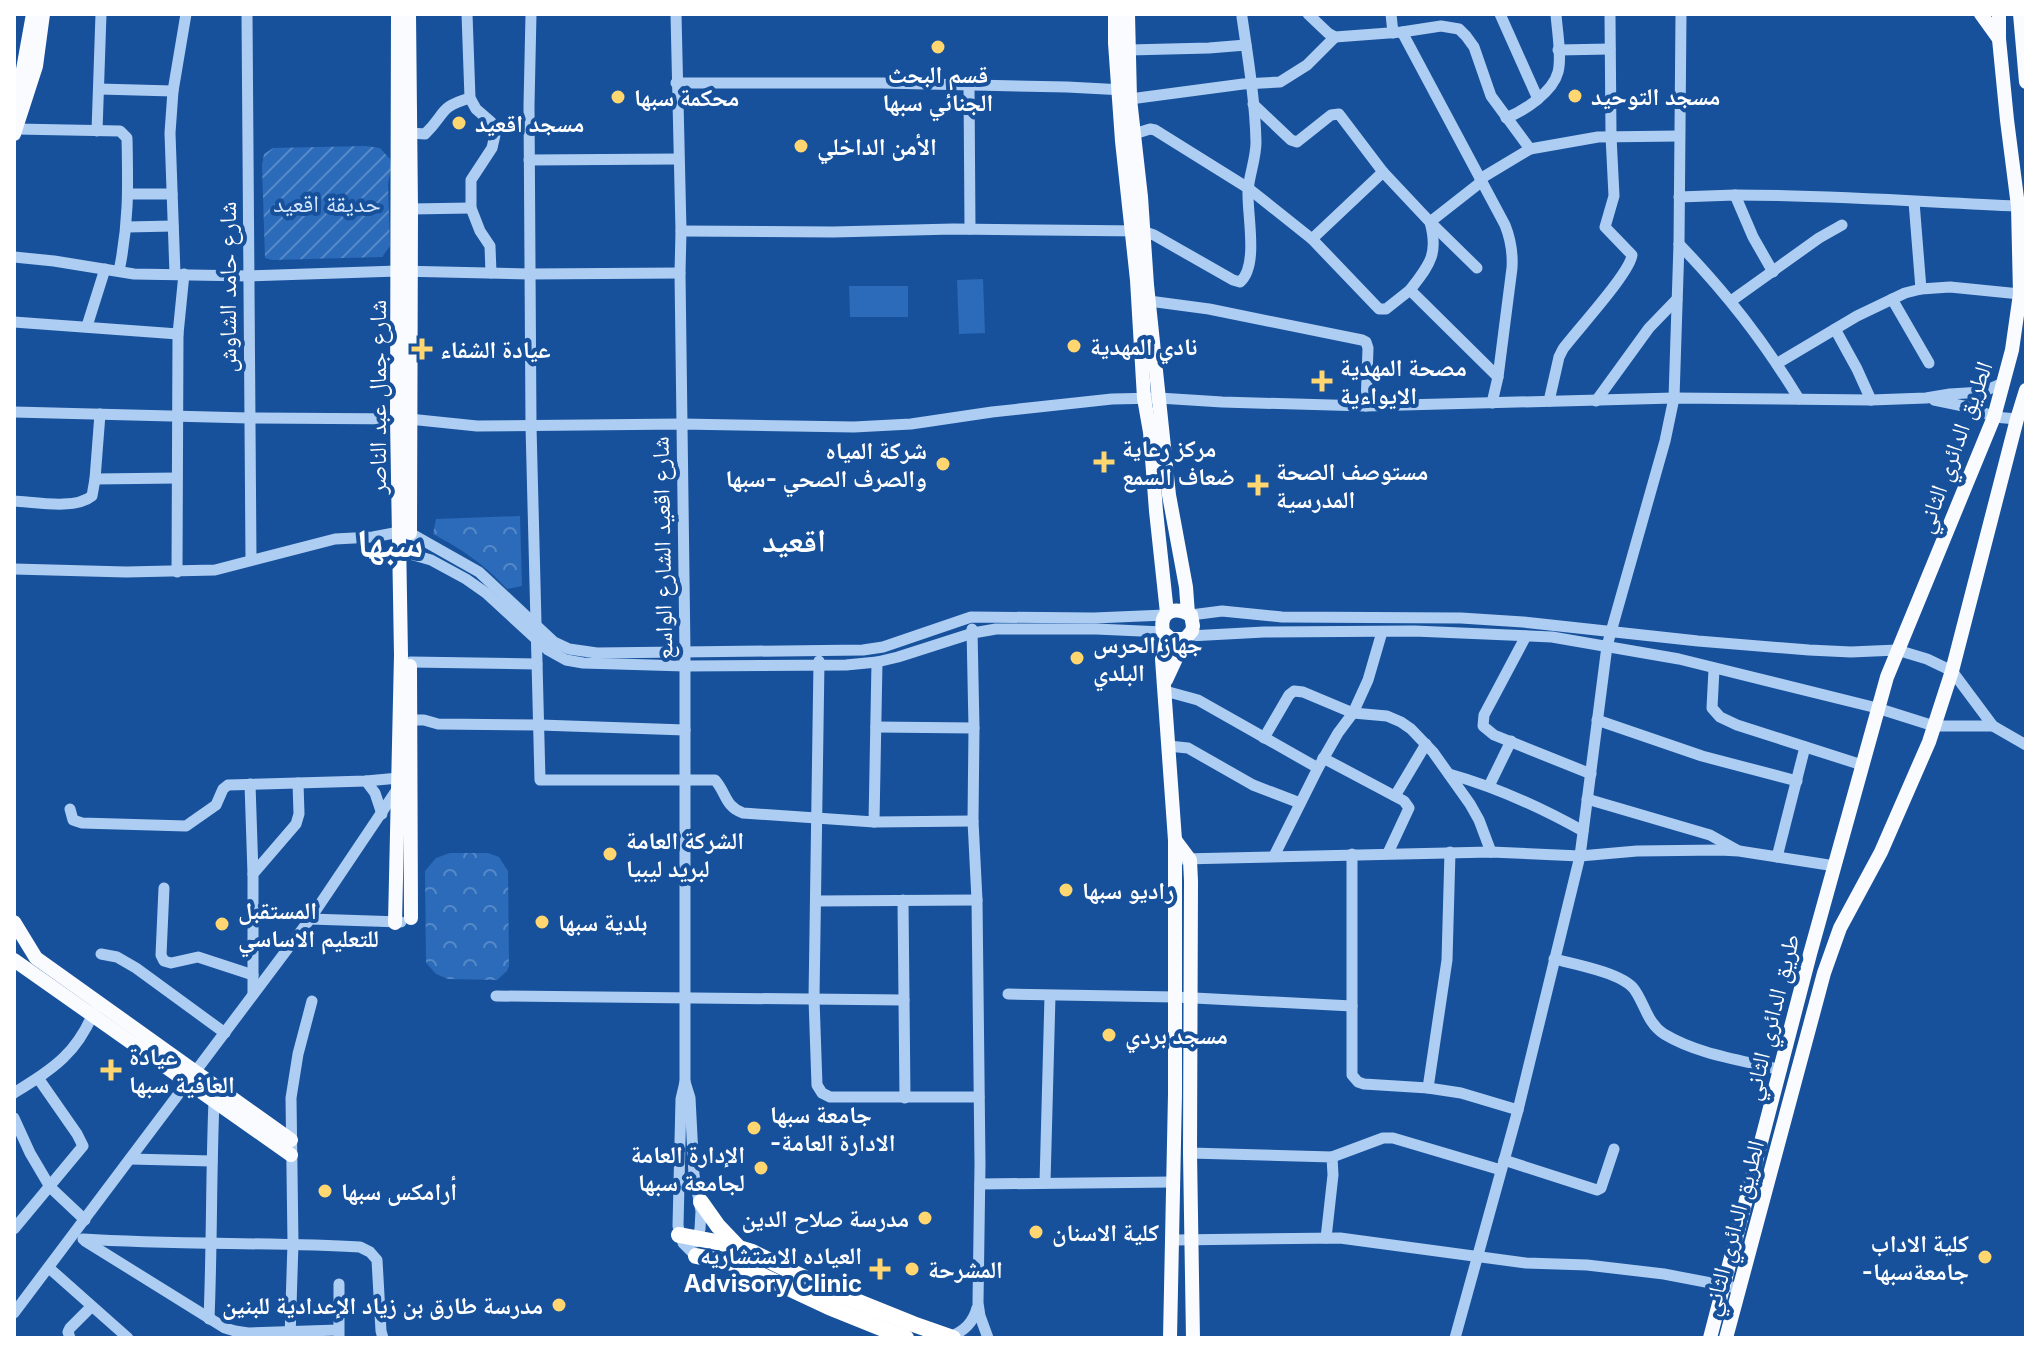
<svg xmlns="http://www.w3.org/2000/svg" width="2040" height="1352" font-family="Inter,'Noto Naskh Arabic',sans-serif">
<defs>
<pattern id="park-crowns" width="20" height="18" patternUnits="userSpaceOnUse" patternTransform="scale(2)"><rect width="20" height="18" fill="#2b6bba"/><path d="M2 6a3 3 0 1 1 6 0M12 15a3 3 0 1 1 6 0" fill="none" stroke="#5589c8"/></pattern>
<pattern id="garden-furrows" width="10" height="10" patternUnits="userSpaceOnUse" patternTransform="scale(2)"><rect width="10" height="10" fill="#2b6bba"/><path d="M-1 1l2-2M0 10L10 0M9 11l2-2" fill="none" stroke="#5589c8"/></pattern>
</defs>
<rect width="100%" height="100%" fill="#17519c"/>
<!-- grass -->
<g fill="#2b6bba">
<path d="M983 279 985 333 959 334 957 280Z"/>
<path d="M849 286H908V317H850Z"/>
</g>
<!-- park -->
<g fill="url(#park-crowns)">
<path d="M520 516 522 586 507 589C484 564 463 550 433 534L436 519Z"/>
<path d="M450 853H488L499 857 508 871 509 966 507 971 497 980 448 979 436 974 428 965 426 962 425 871 436 858Z"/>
</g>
<!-- garden -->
<path fill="url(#garden-furrows)" d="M366 146 380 148 390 159 391 167 388 184 390 246 382 257 272 260 265 258 262 165 264 154 273 148Z"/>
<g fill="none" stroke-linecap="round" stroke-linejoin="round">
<!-- minor -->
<g stroke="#aecdf2" stroke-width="11">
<path d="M247 14 251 560"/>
<path d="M467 14 470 98 476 109 491 122 495 135 492 148 471 180V208L480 231 490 246 491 273"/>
<path d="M531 14 529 105 531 426 540 780H715C726 792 725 807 743 813L874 822 973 821"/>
<path d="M676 14 681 231 680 273 685 652V1082L681 1099 678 1226 683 1243 696 1256"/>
<path d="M1308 14 1328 33 1335 37 1402 32 1441 26 1459 29 1466 36 1474 47 1491 96 1530 149 1598 137 1679 136"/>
<path d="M1391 14 1393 33"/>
<path d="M1500 14 1538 99"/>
<path d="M1402 32 1505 225C1511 240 1513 252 1512 268L1498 377 1492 403"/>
<path d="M1129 50 1209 48 1246 45"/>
<path d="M1558 50 1610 49"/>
<path d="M676 83H882L1067 87 1124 90"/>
<path d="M969 85 970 229"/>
<path d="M99 89 173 91"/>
<path d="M1130 99 1243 84 1280 82 1307 65 1335 37"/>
<path d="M1253 104 1291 140 1297 142 1331 115 1339 114 1383 172"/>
<path d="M1506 118C1524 111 1553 92 1558 72 1562 57 1557 30 1556 14"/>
<path d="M16 129 120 131 127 138C128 186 129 223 119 271"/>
<path d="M97 131 101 14"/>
<path d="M410 133 425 134C446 114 438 107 470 98"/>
<path d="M1134 134 1150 129 1155 130 1248 188 1312 239 1379 309H1386L1410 290 1498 377"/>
<path d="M529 160 678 159"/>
<path d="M1480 179 1530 149"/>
<path d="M128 194H172"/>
<path d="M1735 195C1829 195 1924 202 2018 206"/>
<path d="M1679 197 1735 195 1753 237 1773 272"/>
<path d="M1914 202 1921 289"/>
<path d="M411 209 471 208"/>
<path d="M1431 223 1477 268"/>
<path d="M127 227 173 226"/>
<path d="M681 231 833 232 953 229 1142 231 1154 235 1233 280 1240 282C1259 266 1247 215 1248 191 1249 175 1256 159 1256 142 1255 100 1248 58 1242 17"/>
<path d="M1312 239 1383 172 1430 222 1481 182"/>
<path d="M1679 244C1727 294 1763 340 1799 399"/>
<path d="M14 257 54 261 134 274 249 276 398 271 529 274 680 273"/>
<path d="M175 274 170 133 173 91 186 14"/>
<path d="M1410 290C1429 265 1439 255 1430 222"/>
<path d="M1892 299 1929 363"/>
<path d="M1149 301 1209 309 1362 340 1366 342 1368 348 1366 406"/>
<path d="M1731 301 1819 238 1842 225"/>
<path d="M14 322 178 334"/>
<path d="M87 326 105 269"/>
<path d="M1835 329 1857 369 1871 400"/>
<path d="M1778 363 1857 316 1905 293 1921 289 1950 287 2020 294"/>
<path d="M1934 400 1973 408 1994 417 2017 419 2021 415"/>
<path d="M1549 401 1559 357 1563 349C1577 330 1630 273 1632 255L1605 227 1614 196 1611 136 1610 14"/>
<path d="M1596 401 1649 328 1677 299"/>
<path d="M14 412 249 418 409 419 477 426 682 424 854 427 911 424 992 412 1112 399 1159 398 1222 402 1366 406 1674 398 1871 400 1926 398 1950 394 1982 392 2003 383"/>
<path d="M95 479 177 478"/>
<path d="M14 501C35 502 75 510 92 496L95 479 100 414"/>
<path d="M410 554 431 560 466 579 486 593 548 650 566 660 583 663 685 666 846 665 877 662 898 657 973 633 996 629H1096L1163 632"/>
<path d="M14 569 126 572 215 570 335 539 373 537 394 533H410L479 572 554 642 569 649 597 653 863 650 883 647 971 617 1094 618 1165 615"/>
<path d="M177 572 178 334 184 274"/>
<path d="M1191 615 1222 611 1282 617 1461 618 1523 622 1698 641 1809 650 1851 652 1897 650 1927 659 1952 671 1993 726 2026 745"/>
<path d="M972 629 974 728 973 821 977 900 980 1164 978 1303 980 1316 988 1338"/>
<path d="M1189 636 1264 632 1414 631 1552 637 1679 659 1877 708 1934 726H1993"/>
<path d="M1526 636 1484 715 1483 726 1494 735 1591 774"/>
<path d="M819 661 814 999 817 1085 822 1093 830 1097H979"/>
<path d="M410 662 537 664"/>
<path d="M1714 669 1712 708 1720 717 1737 725 1862 765"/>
<path d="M1165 691 1198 700 1318 768"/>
<path d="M402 720H424L438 724 540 725 685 730"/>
<path d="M1597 720 1702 756 1797 781"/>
<path d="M876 727 974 728"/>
<path d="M1264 738 1289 695 1294 691 1303 692 1353 713 1387 716 1401 722 1411 729 1433 752 1470 804 1479 820 1491 852"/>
<path d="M1168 746 1188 748 1253 785 1300 803"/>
<path d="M1323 758 1404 801 1409 808 1388 853"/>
<path d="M1449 774C1496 787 1540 807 1583 831"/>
<path d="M366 781 375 793 382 814"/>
<path d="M250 784 253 874"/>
<path d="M1489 786 1511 741"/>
<path d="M1395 796 1426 744"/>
<path d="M1587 799 1710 835 1737 850"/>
<path d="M70 809 73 820 82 823 186 826 216 805 223 789 228 785 366 781 399 778"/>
<path d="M874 822 877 662"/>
<path d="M1352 854V1075L1358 1082 1364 1084 1428 1088 1461 1093 1518 1110"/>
<path d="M1274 856 1318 768 1338 733 1353 713 1368 680 1382 632"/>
<path d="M1777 857 1805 747"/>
<path d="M1182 859 1491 852 1580 856 1637 851 1720 850 1739 851 1835 866"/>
<path d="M164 888 161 955 164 961 171 963 198 957 253 975"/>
<path d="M903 900 905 1098"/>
<path d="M816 901 977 900"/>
<path d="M310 919 401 922"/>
<path d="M101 954 117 957 136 968 225 1033"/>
<path d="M1554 959C1574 964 1622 973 1634 989 1645 1004 1647 1023 1664 1034 1699 1055 1742 1060 1781 1070"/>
<path d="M253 994V874L296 824 299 814 298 783"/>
<path d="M1008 994 1175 997 1352 1006"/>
<path d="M496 996 904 1000"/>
<path d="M685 1082 690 1098 694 1175 701 1211 700 1229 696 1242"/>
<path d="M1428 1088 1447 960 1450 852"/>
<path d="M14 1093C54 1068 77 1054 95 1009"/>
<path d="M14 1118 30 1153 50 1187 85 1220"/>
<path d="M1190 1153 1332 1157 1333 1175 1326 1238"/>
<path d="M1332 1157 1383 1138H1393L1501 1170"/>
<path d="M130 1159 212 1161"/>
<path d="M1504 1160 1597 1190 1601 1188 1614 1149"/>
<path d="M1045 1183 1050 996"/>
<path d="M980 1184 1173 1182"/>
<path d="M14 1229 83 1146 77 1134 38 1078"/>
<path d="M83 1239C175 1245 268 1242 360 1247L370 1252 377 1260 381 1331 383 1338"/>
<path d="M1173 1240 1340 1238 1526 1263 1587 1265 1664 1274 1732 1287"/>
<path d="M85 1241 225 1328 235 1331 248 1333 338 1330"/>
<path d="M49 1268 128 1338"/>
<path d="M14 1313 310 919 398 788"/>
<path d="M209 1319C212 1246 211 1174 214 1101"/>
<path d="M950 1337C964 1331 973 1323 977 1308"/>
<path d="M70 1338 68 1332 70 1328 91 1307"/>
<path d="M290 1338 293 1243 291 1098 298 1054 312 1001"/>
<path d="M339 1338V1284"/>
<path d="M1455 1338 1518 1110 1580 856 1607 646 1665 441 1674 398 1679 244 1681 14"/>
</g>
<!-- major -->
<g stroke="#f9fbff" stroke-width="14">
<path d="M409 14 411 209 410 533"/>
<path d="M1115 14V43L1122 141 1137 280 1144 398 1150 432 1156 511 1167 613"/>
<path d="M1128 14 1130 99 1141 197 1147 285 1169 495 1186 587 1188 614"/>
<path d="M1981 14 1999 39"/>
<path d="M2020 14 2026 82"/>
<path d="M14 99 22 75 33 14"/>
<path d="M14 134 36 66 43 14"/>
<path d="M1167 637 1162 659 1175 840V1094L1170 1338"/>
<path d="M410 666 411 918"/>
<path d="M1166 680 1185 639 1192 631 1193 626 1191 615C1174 606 1159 611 1163 632L1171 639H1185"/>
<path d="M1175 840 1190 860 1191 881 1190 1153 1193 1338"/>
<path d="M14 922 36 958 291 1140"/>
<path d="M395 923 401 655 397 419 398 14"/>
<path d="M14 960 291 1155"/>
<path d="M1710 1338 1810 954 1887 677 1994 417 2012 350 2020 294 2018 206 2007 120 1999 39V14"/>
<path d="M1726 1338 1824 973 1840 928 1881 852 1929 742 1952 671 2017 419 2026 390"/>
</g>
<!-- highway -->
<g stroke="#fff" stroke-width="16">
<path d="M701 1202 718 1226 738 1247"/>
<path d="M679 1235 722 1243 752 1252 831 1291 913 1324 953 1338"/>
<path d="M696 1256 737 1264 829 1307 906 1338"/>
</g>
</g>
<!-- markers -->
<g fill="#ffd66f" stroke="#17519c" stroke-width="3">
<circle cx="938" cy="47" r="8"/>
<circle cx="1575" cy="96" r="8"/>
<circle cx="618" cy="97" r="8"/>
<circle cx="459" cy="123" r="8"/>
<circle cx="801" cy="146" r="8"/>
<circle cx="1074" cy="346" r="8"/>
<path d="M418 337h8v8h8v8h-8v8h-8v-8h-8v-8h8z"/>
<path d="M1318 369h8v8h8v8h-8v8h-8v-8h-8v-8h8z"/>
<path d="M1100 450h8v8h8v8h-8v8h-8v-8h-8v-8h8z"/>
<circle cx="943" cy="464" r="8"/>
<path d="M1254 473h8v8h8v8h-8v8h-8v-8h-8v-8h8z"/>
<circle cx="1077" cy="658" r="8"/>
<circle cx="610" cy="854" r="8"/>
<circle cx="1066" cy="890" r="8"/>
<circle cx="542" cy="922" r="8"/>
<circle cx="222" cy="924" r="8"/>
<circle cx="1109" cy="1035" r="8"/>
<path d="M107 1058h8v8h8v8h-8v8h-8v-8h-8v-8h8z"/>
<circle cx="754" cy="1128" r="8"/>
<circle cx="761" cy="1168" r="8"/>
<circle cx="325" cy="1191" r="8"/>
<circle cx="925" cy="1218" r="8"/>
<circle cx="1036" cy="1232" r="8"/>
<circle cx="1985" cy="1257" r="8"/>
<path d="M876 1257h8v8h8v8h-8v8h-8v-8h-8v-8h8z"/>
<circle cx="912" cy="1269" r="8"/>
<circle cx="559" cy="1305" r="8"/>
</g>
<g text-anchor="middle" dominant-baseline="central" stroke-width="8" stroke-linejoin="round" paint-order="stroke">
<!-- poi labels -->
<g font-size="24" font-weight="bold" fill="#fff" stroke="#17519c" text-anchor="start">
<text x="938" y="74" text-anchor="middle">قسم البحث<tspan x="938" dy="28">الجنائي سبها</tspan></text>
<text x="1591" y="96">مسجد التوحيد</text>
<text x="634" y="97">محكمة سبها</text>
<text x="475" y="123">مسجد اقعيد</text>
<text x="817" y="146">الأمن الداخلي</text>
<text x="1090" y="346">نادي المهدية</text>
<text x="440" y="349">عيادة الشفاء</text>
<text x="1340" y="367">مصحة المهدية<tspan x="1340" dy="28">الايواءية</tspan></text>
<text x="1122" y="448">مركز رعاية<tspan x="1122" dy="28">ضعاف السمع</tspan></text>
<text x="927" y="450" text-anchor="end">شركة المياه<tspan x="927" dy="28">والصرف الصحي -سبها</tspan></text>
<text x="1276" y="471">مستوصف الصحة<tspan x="1276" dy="28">المدرسية</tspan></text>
<text x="1093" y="644">جهاز الحرس<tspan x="1093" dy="28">البلدي</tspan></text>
<text x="626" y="840">الشركة العامة<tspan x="626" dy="28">لبريد ليبيا</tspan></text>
<text x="1082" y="890">راديو سبها</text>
<text x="238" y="910">المستقبل<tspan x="238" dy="28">للتعليم الاساسي</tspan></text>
<text x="558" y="922">بلدية سبها</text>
<text x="1125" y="1035">مسجد بردي</text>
<text x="129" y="1056">عيادة<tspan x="129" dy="28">العافية سبها</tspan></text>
<text x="770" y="1114">جامعة سبها<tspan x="770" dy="28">-الادارة العامة</tspan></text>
<text x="745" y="1154" text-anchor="end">الإدارة العامة<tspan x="745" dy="28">لجامعة سبها</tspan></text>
<text x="341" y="1191">أرامكس سبها</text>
<text x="909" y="1218" text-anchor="end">مدرسة صلاح الدين</text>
<text x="1052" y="1232">كلية الاسنان</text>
<text x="1969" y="1243" text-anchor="end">كلية الاداب<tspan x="1969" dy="28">-جامعةسبها</tspan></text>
<text x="862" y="1255" text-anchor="end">العياده الاستشاريه<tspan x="862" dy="28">Advisory Clinic</tspan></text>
<text x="928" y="1269">المشرحة</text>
<text x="543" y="1305" text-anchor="end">مدرسة طارق بن زياد الإعدادية للبنين</text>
</g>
<!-- park labels -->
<g font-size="24" fill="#d6e7fc" stroke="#17519c">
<text x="327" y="203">حديقة اقعيد</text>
</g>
<!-- street labels -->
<g font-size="24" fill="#fff" stroke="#17519c">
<text transform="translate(227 287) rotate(-90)">شارع حامد الشاوش</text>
<text transform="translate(377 397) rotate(-90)">شارع جمال عبد الناصر</text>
<text transform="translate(1954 447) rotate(-70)">الطريق الدائري الثاني</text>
<text transform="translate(662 548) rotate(-91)">شارع اقعيد الشارع الواسع</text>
<text transform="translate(1771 1017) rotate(-76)">طريق الدائري الثاني</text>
<text transform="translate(1733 1228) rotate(-75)">الطريق الدائري الثاني</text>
</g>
<!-- district labels -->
<g font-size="32" font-weight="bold" fill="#fff" stroke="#17519c">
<text x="794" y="540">اقعيد</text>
</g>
<!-- town labels -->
<g font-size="40" font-weight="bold" fill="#fff" stroke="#17519c">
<text x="390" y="542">سبها</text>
</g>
</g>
<!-- border -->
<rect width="2040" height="1352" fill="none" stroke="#ffffff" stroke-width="32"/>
</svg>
